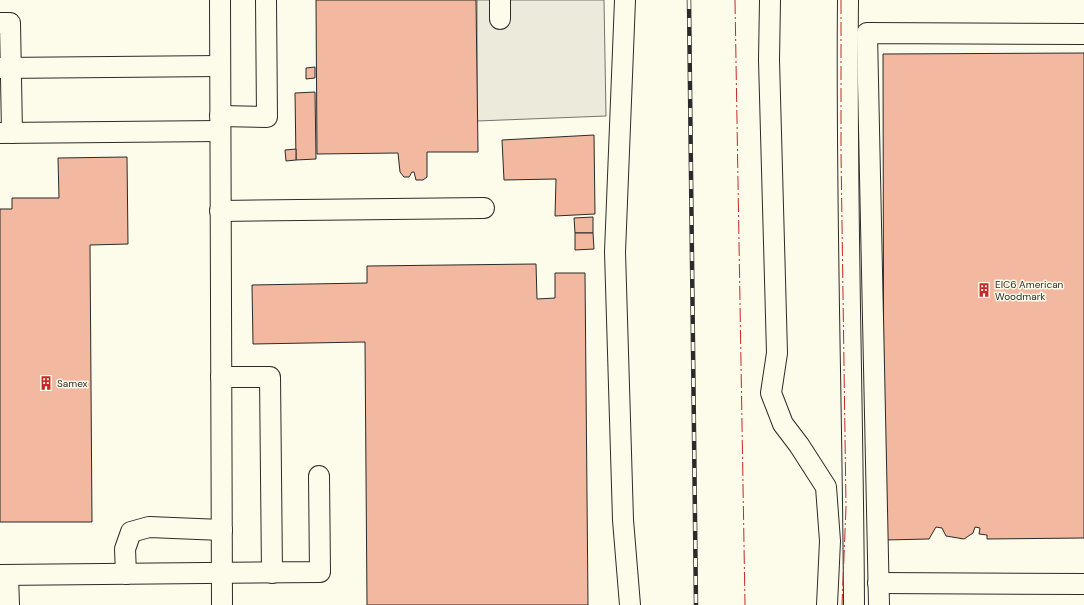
<svg xmlns="http://www.w3.org/2000/svg" width="1084" height="605" font-family="'DM Sans',sans-serif">
<rect width="100%" height="100%" fill="#fdfbea"/>
<!-- parking -->
<path fill="#eceadb" stroke="#74746e" d="M477 0H604L606 116 477 121Z"/>
<!-- building -->
<g fill="#f2b8a0" stroke="#2b2b2b">
<path d="M316 0H476L478 152H427V177L423 180H416L414 172H412L409 177H404L400 172 398 153 317 154Z"/>
<path d="M1084 53V538L987 539V535L979 534 980 528 975 527 973 533 964 539 946 536 942 528 936 527 929 539 884 540 883 54Z"/>
<path d="M315 67V78L306 79V68Z"/>
<path d="M315 92 316 159 296 160 295 93Z"/>
<path d="M594 135 595 214 555 216 556 179 504 180 502 140Z"/>
<path d="M296 149V160L286 161 285 150Z"/>
<path d="M127 157 128 244 90 245 92 522H0V209H12V198H59L58 158Z"/>
<path d="M593 217V233H575L574 218Z"/>
<path d="M575 233H593L594 249 575 250Z"/>
<path d="M536 264 537 299 555 298V273H585L588 605H367L365 342 253 344 252 285 367 283V266Z"/>
</g>
<g fill="none" stroke-linecap="round" stroke-linejoin="round">
<defs>
<g id="minor">
<path d="M220 0 222 605"/>
<path d="M500 0V19"/>
<path d="M625 0 615 252 623 520 630 605"/>
<path d="M770 0 769 60 777 353 771 393 783 424 799 445 826 487 830 541 827 605"/>
<path d="M848 0C846 202 853 403 854 605"/>
<path d="M0 23H10L12 133"/>
<path d="M0 68 220 66"/>
<path d="M220 116 267 117 266 0"/>
<path d="M0 133 220 131"/>
<path d="M220 211 484 208"/>
<path d="M221 377H270L272 573"/>
<path d="M126 574 125 549 131 532 149 527 222 530"/>
<path d="M0 575 320 572 319 476"/>
<path d="M8 575 9 605"/>
<path d="M878 583 1084 584"/>
<path d="M879 605 867 33 1084 34"/>
</g>
</defs>
<!-- minor casing -->
<use href="#minor" stroke="#2b2b2b" stroke-width="22"/>
<!-- minor -->
<use href="#minor" stroke="#fdfbea" stroke-width="20"/>
<defs>
<path id="rail" d="M689 0 696 605"/>
</defs>
<!-- rail casing -->
<use href="#rail" stroke="#2b2b2b" stroke-width="4.5"/>
<!-- rail -->
<use href="#rail" stroke="#fdfbea" stroke-width="3" stroke-dasharray="9" stroke-linecap="butt"/>
<!-- power -->
<g stroke="#c62828" stroke-width="1" stroke-dasharray="14 3 2 3" stroke-linecap="butt">
<path d="M735 0 745 605"/>
<path d="M841 0V152L846 507 842 605"/>
</g>
</g>
<!-- icons -->
<defs>
<symbol id="building-bare" viewBox="-9 -9 18 18"><path d="M-4-6H4V6H1V3H-1V6H-4ZM-2.5-4.3h1.7v1.8h-1.7ZM.8-4.3h1.7v1.8H.8ZM-2.5-1h1.7V.8h-1.7ZM.8-1h1.7V.8H.8Z" fill="#c62828" stroke="#fdfbea" stroke-width="2.5" paint-order="stroke"/></symbol>
</defs>
<g fill-rule="evenodd">
<use href="#building-bare" x="974" y="280" width="20" height="20"/>
<use href="#building-bare" x="36" y="373" width="20" height="20"/>
</g>
<g text-anchor="middle" dominant-baseline="central" stroke-width="3" stroke-linejoin="round" paint-order="stroke">
<!-- poi labels -->
<g font-size="10" fill="#2b2b2b" stroke="#fdfbea" text-anchor="start">
<text x="995" y="284">EIC6 American<tspan x="995" dy="12">Woodmark</tspan></text>
<text x="57" y="383">Samex</text>
</g>
</g>
</svg>
